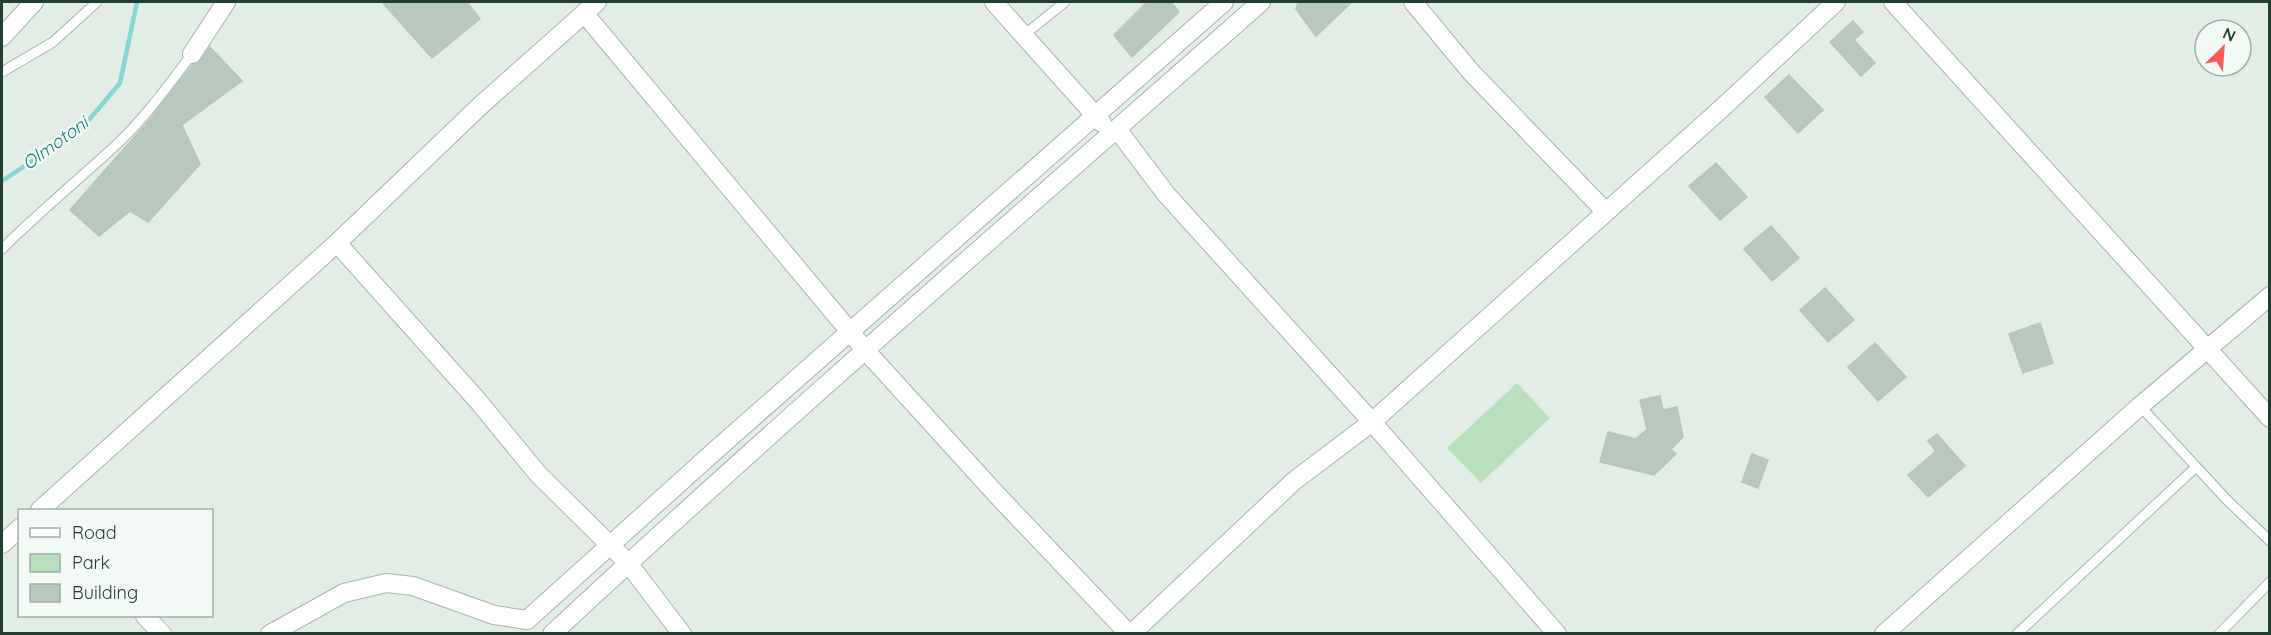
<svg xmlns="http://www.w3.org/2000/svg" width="2271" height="635" font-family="Quicksand,sans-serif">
<rect width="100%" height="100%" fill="#e2ede6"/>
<!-- park -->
<path fill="#b9e0bc" d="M1517 383 1550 418 1481 483 1447 448Z"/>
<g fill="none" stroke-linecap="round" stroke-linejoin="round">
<!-- stream -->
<path stroke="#86d6d3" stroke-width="4.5" d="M2 181 83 127 120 83 137 2"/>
</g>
<!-- building -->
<g fill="#b7c8be" stroke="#b4c7bb" stroke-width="1.5">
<path d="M382 2H467L480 19 432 58Z"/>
<path d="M1147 2H1171L1179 12 1132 57 1114 35Z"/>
<path d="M1298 2H1352L1316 36 1296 9Z"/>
<path d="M1853 21 1863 32 1854 40 1875 63 1861 76 1830 42Z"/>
<path d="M210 47 242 81 182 125 200 164 148 222 130 211 99 236 70 210 151 118 192 65 201 60Z"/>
<path d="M1789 75 1823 110 1798 133 1765 97Z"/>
<path d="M1716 163 1747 197 1720 220 1689 186Z"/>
<path d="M1771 226 1799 258 1772 281 1744 249Z"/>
<path d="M1825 288 1854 320 1828 342 1800 310Z"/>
<path d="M2040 323 2053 363 2023 373 2009 334Z"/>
<path d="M1875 343 1906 377 1878 401 1848 367Z"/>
<path d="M1660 396 1663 410 1677 407 1683 437 1671 449 1676 454 1654 475 1600 462 1608 432 1636 439 1647 429 1640 400Z"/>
<path d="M1937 434 1965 466 1928 497 1908 475 1936 451 1928 441Z"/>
<path d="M1752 454 1768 460 1758 488 1742 482Z"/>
</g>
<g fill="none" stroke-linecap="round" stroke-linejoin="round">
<defs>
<g id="lane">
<path d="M1024 35 1065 2"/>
<path d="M2 72 53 42 97 2"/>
<path d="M2 249C38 213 77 181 115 146 144 119 168 86 192 54"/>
<path d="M2140 406 2227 500 2270 541"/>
<path d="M2017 634 2196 467"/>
<path d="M2219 634 2270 582"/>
</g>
<g id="street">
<path d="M994 2 1102 123"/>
<path d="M1413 2 1471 72 1605 211"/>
<path d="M1893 2 2270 418"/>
<path d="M584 13 866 351 997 495 1129 634"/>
<path d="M2 37 34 2"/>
<path d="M192 54 226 2"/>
<path d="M1117 129 1166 194 1372 422 1557 634"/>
<path d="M337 243 478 401 538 474 628 563 682 634"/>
<path d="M40 510 337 243 480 106 597 2"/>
<path d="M2 544 20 528"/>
<path d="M145 616 162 634"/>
<path d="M270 634 344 593 386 583 413 586 494 615 527 620 717 449 1224 2"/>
<path d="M552 634C784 418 1024 211 1261 2"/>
<path d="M1131 634 1294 481 1372 422 1722 108 1836 2"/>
<path d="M1884 634 2140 406 2270 296"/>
</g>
</defs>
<!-- lane casing -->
<use href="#lane" stroke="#a4b5ac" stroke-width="11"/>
<!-- street casing -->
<use href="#street" stroke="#a4b5ac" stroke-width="20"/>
<!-- lane -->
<use href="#lane" stroke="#fff" stroke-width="9"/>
<!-- street -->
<use href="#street" stroke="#fff" stroke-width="18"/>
</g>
<g text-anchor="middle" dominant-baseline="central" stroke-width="5" stroke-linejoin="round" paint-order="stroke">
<!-- water labels -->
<g font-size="18" font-style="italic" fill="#167f7d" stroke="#f3f9f5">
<text transform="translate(55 143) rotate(-36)">Olmotoni</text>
</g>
</g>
<!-- border -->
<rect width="2271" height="635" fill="none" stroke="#203f31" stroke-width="6"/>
<!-- legend -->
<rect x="18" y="509" width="195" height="108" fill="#f3f9f5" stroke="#9fafa7" stroke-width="1.5"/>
<rect x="30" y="528" width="30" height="9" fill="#ffffff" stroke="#9fafa7" stroke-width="1.5"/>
<text x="72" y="539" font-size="18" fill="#203f31">Road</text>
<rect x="30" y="554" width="30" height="18" fill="#b9e0bc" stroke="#9fafa7" stroke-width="1.5"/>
<text x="72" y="569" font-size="18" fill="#203f31">Park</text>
<rect x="30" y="584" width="30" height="18" fill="#b7c8be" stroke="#9fafa7" stroke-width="1.5"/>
<text x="72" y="599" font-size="18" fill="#203f31">Building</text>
<!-- north arrow -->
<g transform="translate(2223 48) rotate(25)"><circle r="28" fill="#f3f9f5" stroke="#9fafa7" stroke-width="1.5"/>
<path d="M0-4.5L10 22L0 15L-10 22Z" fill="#fb5b52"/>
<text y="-9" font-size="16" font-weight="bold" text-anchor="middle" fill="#203f31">N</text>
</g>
</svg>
